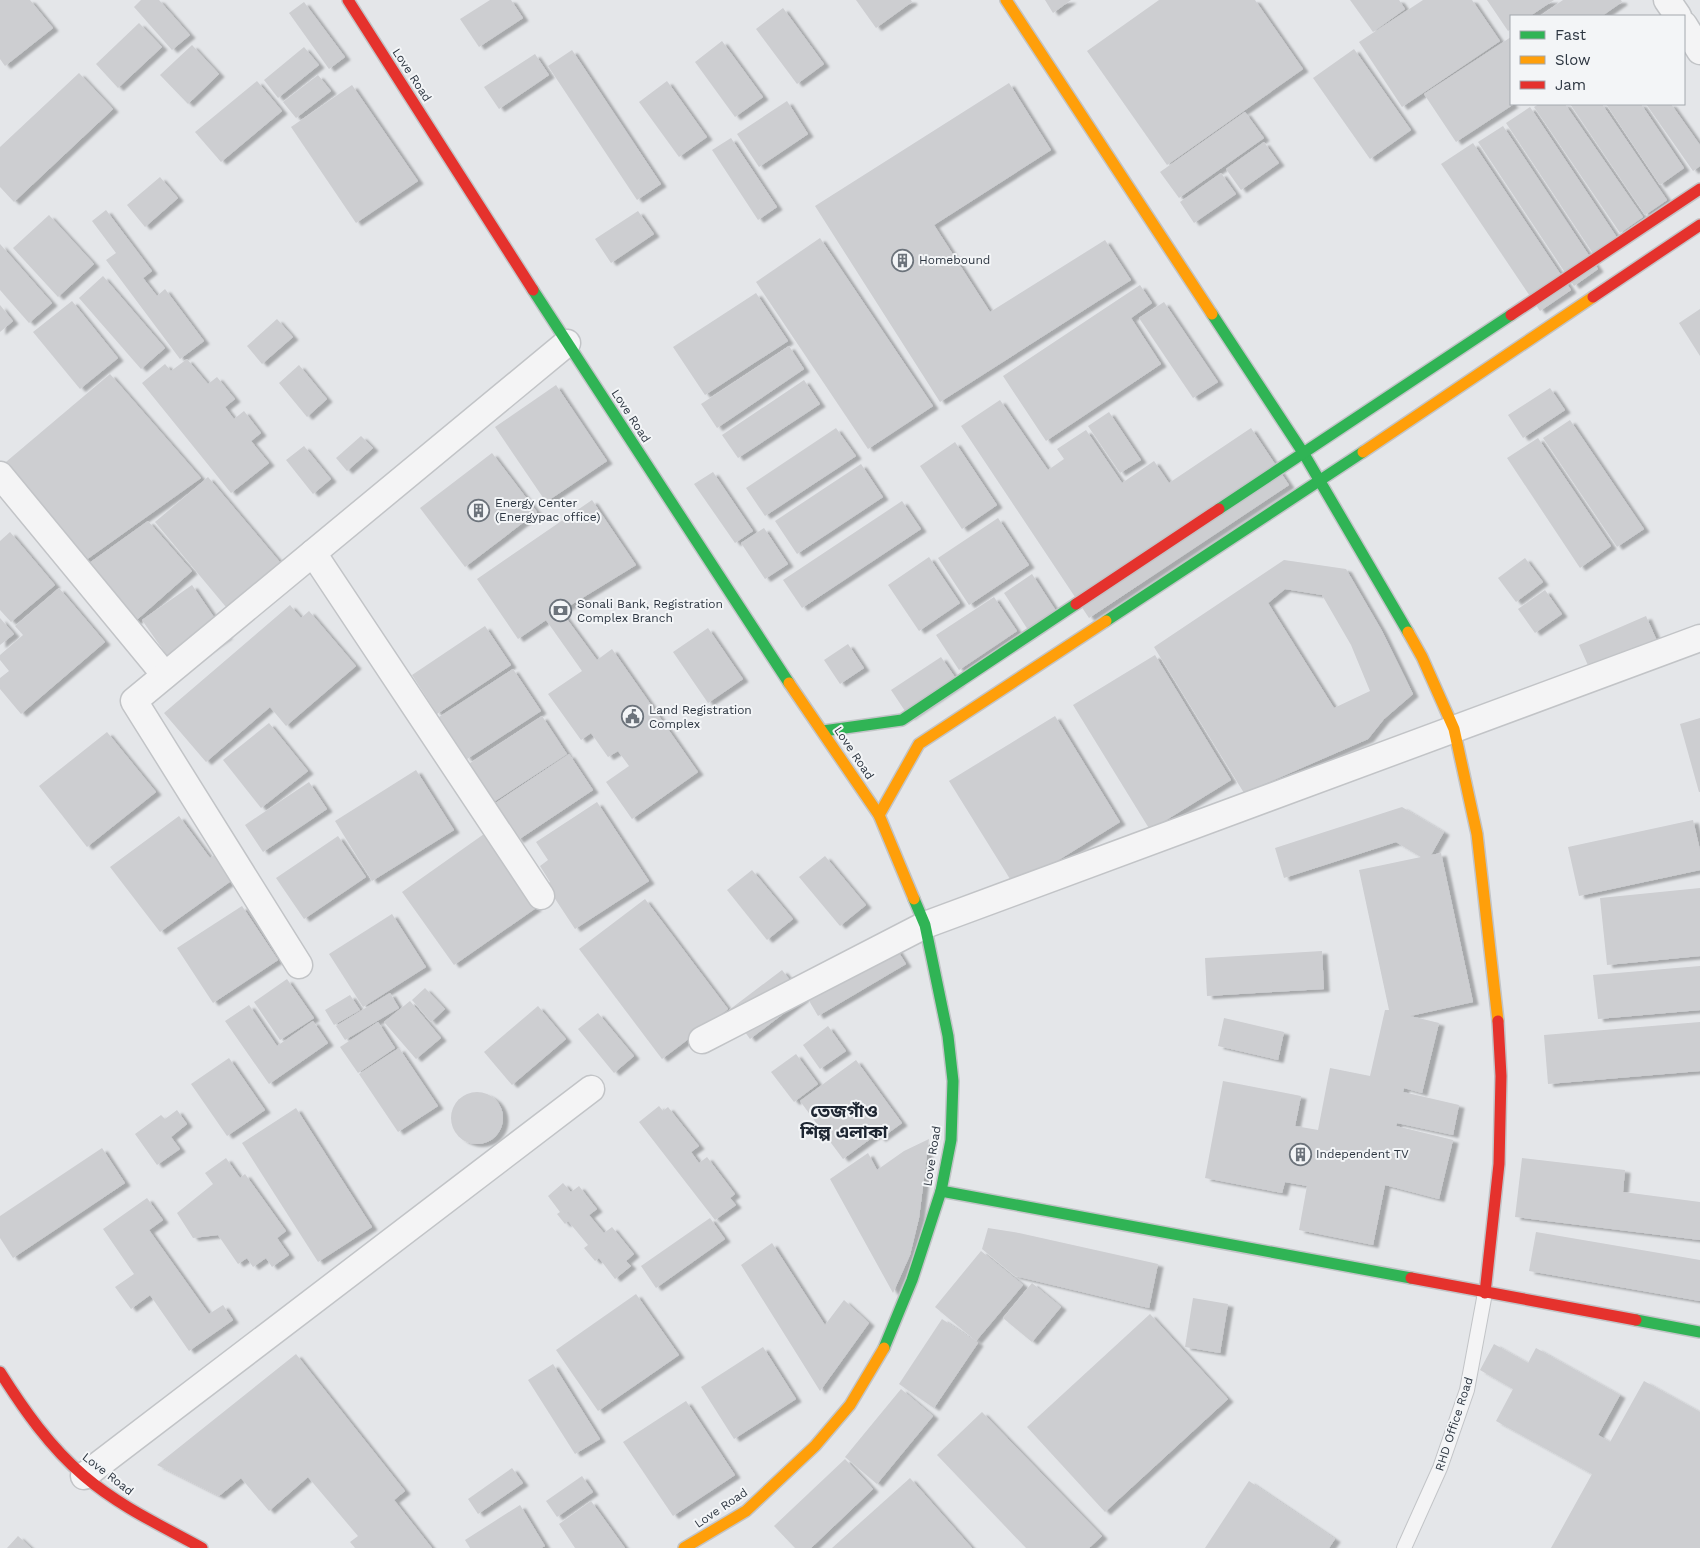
<svg xmlns="http://www.w3.org/2000/svg" width="1700" height="1548" font-family="'Work Sans','Noto Sans Bengali',sans-serif">
<defs>
<filter id="shadow"><feDropShadow dx="5.5" dy="3" stdDeviation="1" flood-color="#0004"/></filter>
</defs>
<rect width="100%" height="100%" fill="#e4e6e9"/>
<!-- building -->
<g fill="#cdced1" fill-rule="evenodd" filter="url(#shadow)">
<path d="M0 0H30L53 28 5 66 0 59Z"/>
<path d="M141 0H159L190 35 172 50 134 7Z"/>
<path d="M490 0H511L523 18 479 47 460 19Z"/>
<path d="M856 0H911L912 2 876 28Z"/>
<path d="M1045 0H1071L1053 13Z"/>
<path d="M1159 0H1255L1303 69 1167 165 1087 51Z"/>
<path d="M1350 0H1399L1405 9 1373 32Z"/>
<path d="M1423 0H1472L1500 41 1402 107 1359 42Z"/>
<path d="M1487 0H1554L1530 16H1511V29L1508 31Z"/>
<path d="M1563 0H1621L1622 2 1602 16H1540Z"/>
<path d="M304 2 345 57 329 69 289 13Z"/>
<path d="M783 8 824 64 797 84 756 29Z"/>
<path d="M139 23 162 47 118 88 96 64Z"/>
<path d="M1511 37V104H1514L1456 142 1424 94Z"/>
<path d="M722 41 763 97 735 117 695 62Z"/>
<path d="M192 45 219 74 188 104 160 75Z"/>
<path d="M304 47 319 65 278 98 264 80Z"/>
<path d="M1354 49 1411 130 1370 159 1313 78Z"/>
<path d="M572 50 661 184 637 200 548 66Z"/>
<path d="M535 54 549 75 499 109 484 87Z"/>
<path d="M79 73 113 109 14 202 0 187V147Z"/>
<path d="M318 75 331 91 296 118 283 102Z"/>
<path d="M257 81 282 111 221 162 195 132Z"/>
<path d="M667 81 707 137 679 157 639 102Z"/>
<path d="M1009 83 1051 150 934 225 990 312 1105 240 1131 280 940 402 815 206Z"/>
<path d="M352 85 418 181 356 223 291 127Z"/>
<path d="M787 101 808 134 759 167 737 134Z"/>
<path d="M1539 104H1565L1643 217 1620 233 1534 107Z"/>
<path d="M1570 104H1602L1667 200 1645 215Z"/>
<path d="M1606 104H1641L1684 168 1660 185Z"/>
<path d="M1646 104H1671L1700 145V166L1693 171Z"/>
<path d="M1530 107 1618 239 1594 255 1506 123Z"/>
<path d="M1245 112 1264 138 1179 198 1160 172Z"/>
<path d="M1503 126 1598 269 1574 286 1478 142Z"/>
<path d="M731 138 777 207 758 220 712 150Z"/>
<path d="M1264 142 1279 163 1241 190 1226 169Z"/>
<path d="M1473 143 1571 290 1540 311 1441 164Z"/>
<path d="M1221 173 1236 194 1194 223 1180 202Z"/>
<path d="M160 177 178 198 145 227 127 205Z"/>
<path d="M106 210 152 271 143 278 157 296 165 289 204 341 180 359 106 260 116 253 92 221Z"/>
<path d="M638 211 654 234 611 263 595 239Z"/>
<path d="M49 215 94 264 58 297 13 248Z"/>
<path d="M820 238 933 406 868 449 756 282Z"/>
<path d="M0 244 52 303 29 323 0 290Z"/>
<path d="M103 276 165 348 141 369 79 298Z"/>
<path d="M1140 285 1152 303 1131 318 1161 364 1046 441 1003 376Z"/>
<path d="M756 293 788 341 705 395 673 347Z"/>
<path d="M72 301 118 358 80 389 33 332Z"/>
<path d="M1164 302 1218 382 1193 398 1139 318Z"/>
<path d="M0 305 13 321 0 332Z"/>
<path d="M1700 309V356L1679 323Z"/>
<path d="M277 319 293 337 262 364 247 346Z"/>
<path d="M789 346 804 369 717 428 701 404Z"/>
<path d="M187 359 208 384 217 377 235 399 225 407 234 419 244 411 261 433 251 441 269 463 231 493 142 383 165 364 171 371Z"/>
<path d="M299 365 327 399 307 417 279 383Z"/>
<path d="M110 374 201 478 79 565 0 467Z"/>
<path d="M804 380 820 404 738 458 722 435Z"/>
<path d="M556 385 607 461 546 502 495 427Z"/>
<path d="M1550 388 1565 410 1523 438 1508 415Z"/>
<path d="M1000 400 1048 470 1064 459 1057 449 1086 430 1122 483 1154 461 1169 483 1251 428 1289 485 1089 618 961 426Z"/>
<path d="M1109 412 1141 460 1120 473 1088 426Z"/>
<path d="M1570 420 1644 529 1617 547 1543 438Z"/>
<path d="M836 428 856 456 765 516 746 488Z"/>
<path d="M361 436 373 448 347 471 336 458Z"/>
<path d="M1538 438 1611 546 1580 568 1507 458Z"/>
<path d="M955 442 997 505 962 529 920 466Z"/>
<path d="M304 446 331 479 313 494 286 460Z"/>
<path d="M492 453 537 512 465 567 420 508Z"/>
<path d="M861 464 883 497 797 554 775 521Z"/>
<path d="M713 472 753 531 735 543 694 484Z"/>
<path d="M208 477 290 574 236 619 155 522Z"/>
<path d="M592 500 636 565 561 611 597 660 612 649 698 772 632 819 606 782 629 766 618 751 608 757 591 733 581 740 548 694 582 671 546 620 518 639 477 579Z"/>
<path d="M902 501 921 529 802 608 783 580Z"/>
<path d="M998 518 1029 565 969 605 938 558Z"/>
<path d="M148 521 192 571 131 625 81 569Z"/>
<path d="M764 528 788 564 765 579 741 543Z"/>
<path d="M10 532 55 585 11 622 0 610V541Z"/>
<path d="M929 557 960 603 919 631 888 585Z"/>
<path d="M1525 558 1543 582 1516 602 1498 578Z"/>
<path d="M1284 560 1346 569 1382 631 1413 694 1384 719 1368 739 1244 793 1154 647ZM1285 589 1322 595 1351 645 1370 691 1334 708 1268 603Z"/>
<path d="M1032 574 1058 614 1030 633 1004 593Z"/>
<path d="M192 585 227 636 177 670 142 620Z"/>
<path d="M59 588 105 642 21 714 0 689V678L9 671 0 660V655L23 635 15 626Z"/>
<path d="M1545 590 1562 614 1535 633 1518 609Z"/>
<path d="M994 597 1017 631 959 670 936 635Z"/>
<path d="M290 605 301 618 309 611 356 666 286 726 270 707 206 762 164 713Z"/>
<path d="M1646 616 1657 641 1590 670 1579 645Z"/>
<path d="M0 618 14 634 0 645Z"/>
<path d="M485 626 511 665 437 714 412 675Z"/>
<path d="M708 628 743 679 708 703 673 652Z"/>
<path d="M848 644 864 668 840 684 824 660Z"/>
<path d="M1155 655 1231 780 1150 830 1073 705Z"/>
<path d="M941 657 959 683 909 717 891 690Z"/>
<path d="M513 669 541 711 467 759 439 717Z"/>
<path d="M542 716 567 754 492 803 467 765Z"/>
<path d="M1055 716 1120 822 1015 887 949 781Z"/>
<path d="M1700 718V792H1699L1680 724Z"/>
<path d="M269 723 308 771 261 808 223 760Z"/>
<path d="M107 732 156 792 87 847 39 786Z"/>
<path d="M569 754 593 790 518 840 494 804Z"/>
<path d="M416 770 454 830 372 881 335 821Z"/>
<path d="M309 782 327 809 263 852 245 825Z"/>
<path d="M597 802 649 881 575 929 546 885 550 882 540 866 548 860 536 842Z"/>
<path d="M1402 807 1444 832 1431 855 1441 853 1473 1002 1410 1016 1439 1023 1422 1093 1404 1088 1403 1092 1459 1105 1453 1135 1397 1123 1396 1126 1453 1140 1439 1199 1385 1185 1373 1245 1299 1230 1307 1186 1285 1182 1282 1193 1205 1178 1223 1081 1301 1096 1295 1126 1318 1130 1330 1068 1370 1076 1385 1010H1389L1359 870 1421 857 1396 842 1284 878 1275 848Z"/>
<path d="M179 816 210 858 220 851 238 876 160 932 110 867Z"/>
<path d="M1693 820 1700 850V870L1579 896 1568 847Z"/>
<path d="M484 834 536 908 454 965 402 892Z"/>
<path d="M338 836 366 877 304 919 276 878Z"/>
<path d="M825 856 866 905 840 926 799 877Z"/>
<path d="M752 870 793 919 767 940 727 890Z"/>
<path d="M1700 888V956L1607 965 1600 898Z"/>
<path d="M645 899 728 1009 662 1059 579 949Z"/>
<path d="M242 906 278 960 213 1003 177 948Z"/>
<path d="M392 914 426 967 363 1007 329 954Z"/>
<path d="M896 948 906 964 818 1016 808 999Z"/>
<path d="M1322 951 1324 989 1207 996 1205 958Z"/>
<path d="M1700 966V1010L1598 1019 1593 975Z"/>
<path d="M782 970 804 998 750 1039 729 1010Z"/>
<path d="M287 979 314 1018 280 1040 254 1002Z"/>
<path d="M425 988 445 1009 431 1022 412 1000Z"/>
<path d="M390 993 399 1008 345 1040 336 1026Z"/>
<path d="M350 995 360 1010 334 1025 325 1010Z"/>
<path d="M410 1001 441 1038 416 1059 384 1022Z"/>
<path d="M249 1005 277 1046 313 1021 328 1043 269 1084 225 1021Z"/>
<path d="M538 1006 566 1039 512 1085 484 1052Z"/>
<path d="M598 1013 634 1056 614 1073 578 1029Z"/>
<path d="M1224 1018 1284 1032 1278 1060 1218 1046Z"/>
<path d="M378 1022 395 1048 358 1073 340 1047Z"/>
<path d="M1700 1022V1071L1548 1084 1544 1035Z"/>
<path d="M828 1026 846 1051 820 1069 803 1045Z"/>
<path d="M399 1048 438 1106 398 1132 359 1074Z"/>
<path d="M796 1054 818 1084 794 1102 771 1072Z"/>
<path d="M229 1058 265 1110 227 1136 191 1084Z"/>
<path d="M856 1060 902 1123 880 1139 877 1134 843 1159 800 1101Z"/>
<circle cx="477" cy="1118" r="26"/>
<path d="M659 1106 663 1111 668 1107 699 1146 691 1152 699 1163 707 1157 735 1194 730 1198 736 1205 715 1220 639 1122Z"/>
<path d="M296 1108 372 1227 318 1262 242 1143Z"/>
<path d="M177 1110 187 1124 171 1137 180 1149 157 1165 135 1134 161 1115 165 1119Z"/>
<path d="M929 1139 919 1218 910 1255 893 1293 830 1179 868 1153 877 1170 904 1151Z"/>
<path d="M102 1148 125 1183 13 1258 0 1238V1216Z"/>
<path d="M226 1158 240 1178 245 1174 286 1231 277 1238 289 1255 272 1267 266 1258 253 1267 247 1258 238 1264 218 1235 193 1238 177 1213 213 1184 205 1173Z"/>
<path d="M1522 1158 1625 1170 1623 1192 1700 1202V1240L1515 1217Z"/>
<path d="M563 1183 571 1192 579 1186 597 1209 589 1215 604 1233 612 1227 634 1254 626 1261 631 1266 615 1279 599 1258 595 1261 584 1248 588 1245 568 1221 565 1224 557 1214 560 1212 548 1196Z"/>
<path d="M147 1198 163 1220 149 1230 209 1314 223 1305 233 1320 189 1351 150 1295 131 1309 115 1287 134 1274 103 1229Z"/>
<path d="M710 1218 725 1239 656 1288 641 1266Z"/>
<path d="M988 1228 1019 1233 1158 1264 1149 1308 1015 1276 982 1249Z"/>
<path d="M1536 1232 1700 1260V1301L1529 1271Z"/>
<path d="M772 1243 825 1325 844 1300 869 1323 820 1391 741 1265Z"/>
<path d="M981 1251 1023 1285 976 1341 935 1307Z"/>
<path d="M1032 1283 1061 1307 1032 1342 1003 1318Z"/>
<path d="M636 1294 679 1355 598 1411 556 1350Z"/>
<path d="M1193 1298 1228 1304 1220 1353 1185 1347Z"/>
<path d="M1150 1314 1228 1399 1105 1512 1027 1427Z"/>
<path d="M942 1319 978 1343 934 1408 899 1384Z"/>
<path d="M1494 1344 1528 1363 1536 1348 1620 1395 1598 1435 1610 1442 1644 1381 1700 1412V1548H1551L1592 1474 1496 1421 1513 1389 1480 1370Z"/>
<path d="M763 1347 796 1399 734 1439 701 1387Z"/>
<path d="M296 1354 405 1491 394 1500 432 1548H355L350 1542 358 1536 308 1477 269 1511 241 1478 219 1496 157 1465Z"/>
<path d="M553 1364 600 1439 575 1454 528 1380Z"/>
<path d="M901 1389 933 1416 877 1484 845 1457Z"/>
<path d="M686 1401 735 1475 673 1516 623 1442Z"/>
<path d="M982 1412 1102 1536 1089 1548H1026L937 1455Z"/>
<path d="M845 1459 873 1489 811 1548H795L774 1526Z"/>
<path d="M512 1468 523 1483 478 1514 468 1499Z"/>
<path d="M582 1476 593 1492 557 1517 546 1501Z"/>
<path d="M910 1478 972 1548H832Z"/>
<path d="M1249 1481 1335 1539 1329 1548H1205Z"/>
<path d="M591 1501 625 1548H575L559 1524Z"/>
<path d="M520 1505 545 1546 541 1548H470L465 1540Z"/>
<path d="M18 1536 31 1548H7Z"/>
</g>
<g fill="none" stroke-linecap="round" stroke-linejoin="round">
<defs>
<path id="lane" d="M1404 1548 1440 1468 1467 1390 1485 1293"/>
<g id="street">
<path d="M1667 0 1678 16"/>
<path d="M1684 25 1700 51"/>
<path d="M0 475 165 675"/>
<path d="M313 553 541 896"/>
<path d="M299 965 134 701 567 343"/>
<path d="M702 1040 925 925 1700 638"/>
<path d="M84 1476 591 1089"/>
</g>
<g id="fast">
<path d="M533 290 789 683"/>
<path d="M1212 314 1304 454 1408 632"/>
<path d="M1219 509 1511 315"/>
<path d="M1106 621 1363 452"/>
<path d="M823 731 902 720 1076 604"/>
<path d="M941 1191 1411 1278"/>
<path d="M1636 1320 1700 1332"/>
<path d="M884 1348 912 1280 941 1191 951 1140 953 1081 948 1036 925 925 914 899"/>
</g>
<g id="slow">
<path d="M1006 0 1212 314"/>
<path d="M1363 452 1593 297"/>
<path d="M1408 632 1422 657 1454 729 1477 834 1498 1021"/>
<path d="M789 683 879 815 914 899"/>
<path d="M879 815 919 744 1106 621"/>
<path d="M684 1548 746 1511 815 1446 850 1405 884 1348"/>
</g>
<g id="jam">
<path d="M348 0 533 290"/>
<path d="M1593 297 1700 225"/>
<path d="M1511 315 1700 189"/>
<path d="M1076 604 1219 509"/>
<path d="M1411 1278 1636 1320"/>
<path d="M1485 1293 1499 1164 1501 1076 1498 1021"/>
<path d="M0 1372C24 1410 50 1447 84 1476 119 1506 162 1526 202 1548"/>
</g>
</defs>
<!-- lane casing -->
<use href="#lane" stroke="#c2c4c7" stroke-width="16"/>
<!-- street casing -->
<use href="#street" stroke="#c2c4c7" stroke-width="29"/>
<!-- fast casing -->
<use href="#fast" stroke="#c2c4c7" stroke-width="14"/>
<!-- slow casing -->
<use href="#slow" stroke="#c2c4c7" stroke-width="14"/>
<!-- jam casing -->
<use href="#jam" stroke="#c2c4c7" stroke-width="14"/>
<!-- lane -->
<use href="#lane" stroke="#f4f4f5" stroke-width="14"/>
<!-- street -->
<use href="#street" stroke="#f4f4f5" stroke-width="26"/>
<!-- fast -->
<use href="#fast" stroke="#30b455" stroke-width="11"/>
<!-- slow -->
<use href="#slow" stroke="#ff9f0a" stroke-width="11"/>
<!-- jam -->
<use href="#jam" stroke="#e5322d" stroke-width="11"/>
</g>
<!-- icons -->
<defs>
<symbol id="building-ring" viewBox="-11 -11 22 22"><circle r="9.5" fill="#f3f5f7" stroke="#6c737b" stroke-width="1.5"/><path d="M-4-6H4V6H1V3H-1V6H-4ZM-2.5-4.3h1.7v1.8h-1.7ZM.8-4.3h1.7v1.8H.8ZM-2.5-1h1.7V.8h-1.7ZM.8-1h1.7V.8H.8Z" fill="#6c737b"/></symbol>
<symbol id="bank-ring" viewBox="-11 -11 22 22"><circle r="9.5" fill="#f3f5f7" stroke="#6c737b" stroke-width="1.5"/><path d="M-6-4H6V4H-6ZM0-2.3a2.3 2.3 0 1 0 0 4.6a2.3 2.3 0 1 0 0-4.6Z" fill="#6c737b"/></symbol>
<symbol id="civic-ring" viewBox="-11 -11 22 22"><circle r="9.5" fill="#f3f5f7" stroke="#6c737b" stroke-width="1.5"/><path d="M-.6-6.5H3V-4.5H.6V-3L4-1V1h2V6H-6V1h2V-1L-.6-3ZM-1.2 2.5V6h2.4V2.5Z" fill="#6c737b"/></symbol>
</defs>
<g fill-rule="evenodd">
<use href="#building-ring" x="890" y="248" width="25" height="25"/>
<use href="#building-ring" x="466" y="498" width="25" height="25"/>
<use href="#bank-ring" x="548" y="598" width="25" height="25"/>
<use href="#civic-ring" x="620" y="704" width="25" height="25"/>
<use href="#building-ring" x="1288" y="1142" width="25" height="25"/>
</g>
<g text-anchor="middle" dominant-baseline="central" stroke-width="4" stroke-linejoin="round" paint-order="stroke">
<!-- street labels -->
<g font-size="12" fill="#2c3540" stroke="#f3f5f7">
<text transform="translate(412 75) rotate(57)">Love Road</text>
<text transform="translate(631 416) rotate(57)">Love Road</text>
<text transform="translate(854 753) rotate(56)">Love Road</text>
<text transform="translate(932 1156) rotate(-81)">Love Road</text>
<text transform="translate(1454 1424) rotate(-72)">RHD Office Road</text>
<text transform="translate(108 1474) rotate(38)">Love Road</text>
<text transform="translate(721 1508) rotate(-34)">Love Road</text>
</g>
<!-- poi labels -->
<g font-size="12" fill="#2c3540" stroke="#f3f5f7" text-anchor="start">
<text x="919" y="260">Homebound</text>
<text x="495" y="503">Energy Center<tspan x="495" dy="14">(Energypac office)</tspan></text>
<text x="577" y="604">Sonali Bank, Registration<tspan x="577" dy="14">Complex Branch</tspan></text>
<text x="649" y="710">Land Registration<tspan x="649" dy="14">Complex</tspan></text>
<text x="1316" y="1154">Independent TV</text>
</g>
<!-- district labels -->
<g font-size="18" font-weight="bold" fill="#1e2632" stroke="#f3f5f7">
<text x="844" y="1110">তেজগাঁও<tspan x="844" dy="21">শিল্প এলাকা</tspan></text>
</g>
</g>
<!-- legend -->
<rect x="1510" y="15" width="175" height="90" fill="#f3f5f7" stroke="#a3a8ae"/>
<rect x="1520" y="31" width="25" height="8" fill="#30b455" stroke="#a3a8ae"/>
<text x="1555" y="40" font-size="15" fill="#2c3540">Fast</text>
<rect x="1520" y="56" width="25" height="8" fill="#ff9f0a" stroke="#a3a8ae"/>
<text x="1555" y="65" font-size="15" fill="#2c3540">Slow</text>
<rect x="1520" y="81" width="25" height="8" fill="#e5322d" stroke="#a3a8ae"/>
<text x="1555" y="90" font-size="15" fill="#2c3540">Jam</text>
</svg>
